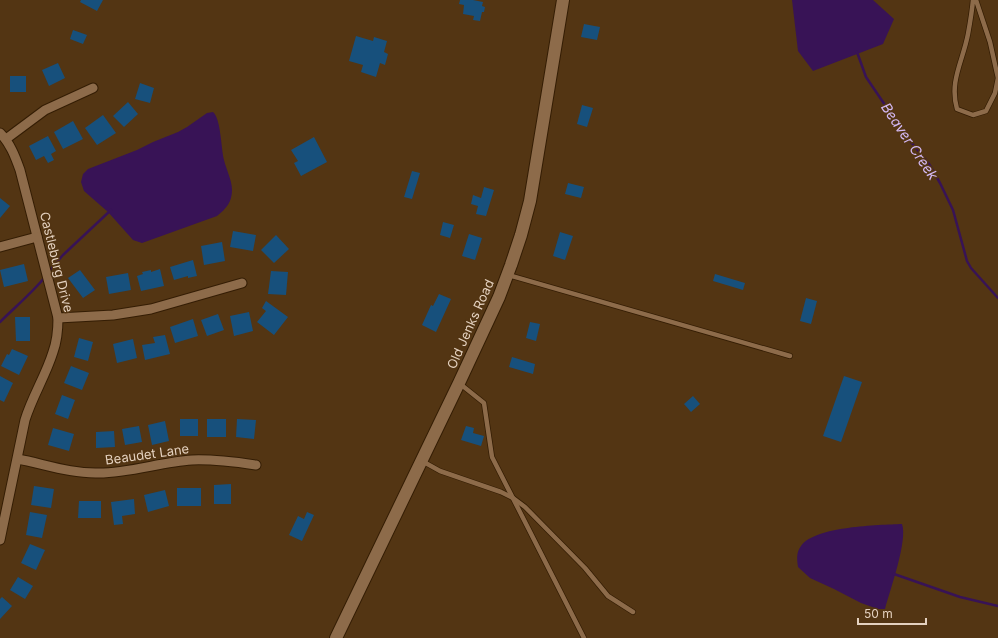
<svg xmlns="http://www.w3.org/2000/svg" width="998" height="638" font-family="Inter,sans-serif">
<rect width="100%" height="100%" fill="#533513"/>
<!-- water -->
<g fill="#381356">
<path d="M792 0H873L894 19 883 44 813 71 798 51Z"/>
<path d="M213 112C221 119 221 148 224 160 226 169 232 180 232 190 232 202 226 209 217 216L142 243 133 240 108 212 84 191 81 182 83 174 88 169 137 150 153 142 178 132 187 127 207 113Z"/>
<path d="M902 524C908 540 890 590 885 609H878L861 603 834 589 810 578 798 567C797 559 796 553 801 546 815 526 879 525 902 524Z"/>
</g>
<g fill="none" stroke-linecap="round" stroke-linejoin="round">
<!-- stream -->
<g stroke="#381356" stroke-width="2.5">
<path d="M857 52 866 77 906 136 929 164 940 183 953 210 967 261 971 268 998 298"/>
<path d="M49 271 63 255 111 210"/>
<path d="M0 322C15 307 32 293 45 277"/>
<path d="M894 574 960 597 998 606"/>
</g>
</g>
<!-- building -->
<g fill="#17507c">
<path d="M81 0H103L97 11 80 2Z"/>
<path d="M460 0H473L483 2 482 6 485 7 484 12H482L480 21 473 20 474 16 463 14 464 5 459 4Z"/>
<path d="M584 24 600 27 597 40 581 37Z"/>
<path d="M73 30 87 35 83 44 70 39Z"/>
<path d="M356 36 373 41 374 37 387 41 384 52 388 54 385 65 380 63 376 77 361 72 363 65 349 61Z"/>
<path d="M58 63 65 78 49 86 42 70Z"/>
<rect x="10" y="76" width="16" height="16"/>
<path d="M140 83 154 88 150 103 135 99Z"/>
<path d="M128 102 138 114 124 127 113 116Z"/>
<path d="M582 105 593 108 587 127 577 124Z"/>
<path d="M103 115 116 133 97 145 85 128Z"/>
<path d="M73 121 83 139 63 149 54 132Z"/>
<path d="M48 136 56 151 51 154 54 160 48 163 44 156 36 160 29 146Z"/>
<path d="M314 137 327 162 301 176 294 163 298 161 291 150Z"/>
<path d="M412 171 420 173 412 199 404 197Z"/>
<path d="M568 183 584 187 581 198 565 194Z"/>
<path d="M484 187 494 190 486 216 476 214 478 206 471 204 473 195 481 198Z"/>
<path d="M0 198 10 206 0 218Z"/>
<path d="M443 222 454 225 450 238 440 235Z"/>
<path d="M233 231 256 235 253 251 230 247Z"/>
<path d="M560 232 573 236 565 260 553 256Z"/>
<path d="M469 234 482 238 475 260 462 256Z"/>
<path d="M276 235 289 249 274 263 261 250Z"/>
<path d="M222 242 225 261 204 265 201 246Z"/>
<path d="M193 260 197 276 188 278V276L174 280 170 267Z"/>
<path d="M24 264 28 281 4 287 0 270Z"/>
<path d="M160 269 164 286 141 291 137 276 143 274 142 272 151 270V272Z"/>
<path d="M80 270 95 290 83 298 68 278Z"/>
<path d="M271 271 288 272 286 295 268 294Z"/>
<path d="M128 273 131 290 109 294 106 277Z"/>
<path d="M715 274 745 283 743 290 713 281Z"/>
<path d="M439 294 451 299 436 332 422 325 431 305 433 306Z"/>
<path d="M806 298 817 301 811 324 800 321Z"/>
<path d="M266 301 288 317 274 335 257 322 266 311 262 308Z"/>
<path d="M249 312 253 331 234 336 230 316Z"/>
<path d="M218 314 224 330 207 336 201 320Z"/>
<path d="M15 317H30V341H16Z"/>
<path d="M193 319 198 336 175 343 170 327Z"/>
<path d="M530 322 540 324 536 341 526 338Z"/>
<path d="M165 335 170 354 145 360 142 345 155 343 153 337Z"/>
<path d="M79 338 93 342 88 361 74 357Z"/>
<path d="M133 339 137 358 117 363 113 344Z"/>
<path d="M12 349 28 356 19 375 1 366 7 354 9 355Z"/>
<path d="M512 357 535 364 533 374 509 367Z"/>
<path d="M71 366 89 373 82 390 64 383Z"/>
<path d="M0 376 13 383 4 402 0 400Z"/>
<path d="M844 376 862 382 841 442 823 436Z"/>
<path d="M62 395 75 400 68 419 55 414Z"/>
<path d="M693 396 700 404 691 412 684 404Z"/>
<rect x="180" y="419" width="18" height="17"/>
<rect x="207" y="419" width="19" height="18"/>
<path d="M237 419 256 420 254 439 236 437Z"/>
<path d="M165 421 169 441 152 445 148 425Z"/>
<path d="M139 426 142 442 125 445 122 429Z"/>
<path d="M466 426 474 428 473 433 484 436 481 446 461 440Z"/>
<path d="M53 428 74 434 69 451 48 445Z"/>
<path d="M114 431 115 447 96 448V432Z"/>
<path d="M231 484V504H214V485Z"/>
<path d="M34 486 54 489 51 508 31 505Z"/>
<rect x="177" y="488" width="24" height="18"/>
<path d="M165 490 169 506 148 512 144 495Z"/>
<path d="M134 499 135 514 122 516 123 524 114 525 111 502Z"/>
<path d="M79 501H101V518H78Z"/>
<path d="M30 512 47 515 42 538 26 535Z"/>
<path d="M307 512 314 515 302 541 289 535 298 516 304 519Z"/>
<path d="M30 544 45 550 36 570 21 563Z"/>
<path d="M18 577 33 586 25 599 10 590Z"/>
<path d="M2 597 12 606 0 619V599Z"/>
</g>
<g fill="none" stroke-linecap="round" stroke-linejoin="round">
<defs>
<g id="lane">
<path d="M973 0C972 11 970 23 968 34 963 61 949 81 957 109L973 115 986 111 995 93 998 78 990 42 976 0"/>
<path d="M508 275 790 356"/>
<path d="M459 383 484 403 492 457 584 638"/>
<path d="M422 461 440 471 501 492 513 498 525 507 585 568 608 596 633 612"/>
</g>
<g id="street">
<path d="M0 133C10 143 15 156 20 170L58 318C58 329 57 341 53 352 46 375 32 397 25 420L0 540"/>
<path d="M6 139 45 110 93 88"/>
<path d="M0 247 37 237"/>
<path d="M58 318 113 315 151 309 242 283"/>
<path d="M18 459C44 464 72 474 99 473 130 473 161 462 192 460 214 459 235 462 256 465"/>
</g>
<path id="secondary" d="M336 638 459 383 499 297 511 265 521 235 530 201 563 0"/>
</defs>
<!-- lane casing -->
<use href="#lane" stroke="#341d04" stroke-width="6"/>
<!-- street casing -->
<use href="#street" stroke="#341d04" stroke-width="11"/>
<!-- secondary casing -->
<use href="#secondary" stroke="#341d04" stroke-width="14"/>
<!-- lane -->
<use href="#lane" stroke="#8d6b4a" stroke-width="4.5"/>
<!-- street -->
<use href="#street" stroke="#8d6b4a" stroke-width="9"/>
<!-- secondary -->
<use href="#secondary" stroke="#8d6b4a" stroke-width="12"/>
</g>
<g text-anchor="middle" dominant-baseline="central" stroke-width="3" stroke-linejoin="round" paint-order="stroke">
<!-- street labels -->
<g font-size="13" fill="#e4d1bf" stroke="#533513">
<text transform="translate(57 262) rotate(76)">Castleburg Drive</text>
<text transform="translate(470 324) rotate(-66)">Old Jenks Road</text>
<text transform="translate(147 454) rotate(-8)">Beaudet Lane</text>
</g>
<!-- water labels -->
<g font-size="14" font-style="italic" fill="#d4b9f4" stroke="#533513">
<text transform="translate(910 141) rotate(56)">Beaver Creek</text>
</g>
</g>
<!-- scale -->
<path d="M858 618v6h68v-6" fill="none" stroke="#e4d1bf" stroke-width="2"/>
<text x="864" y="618" font-size="12" fill="#e4d1bf" stroke="#533513" stroke-width="3" paint-order="stroke">50 m</text>
</svg>
